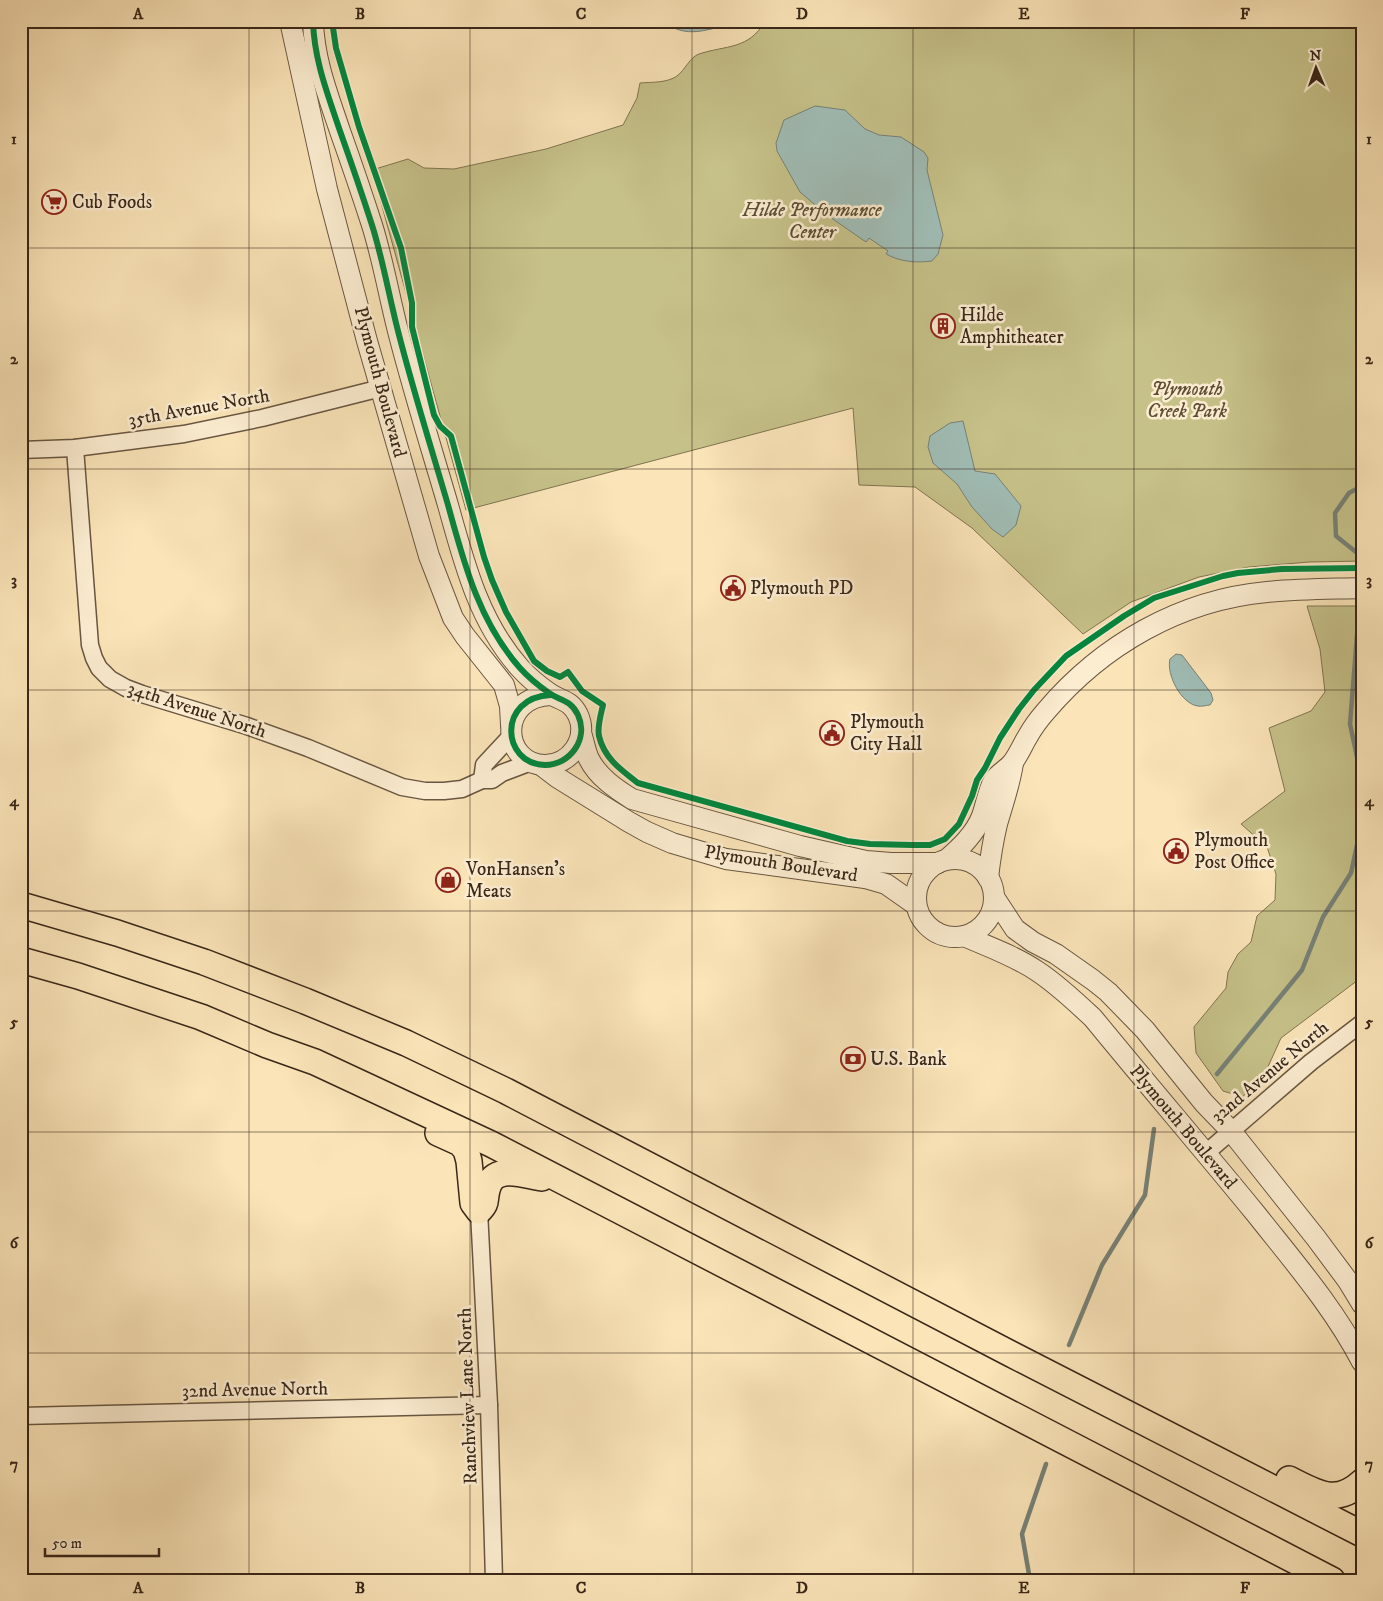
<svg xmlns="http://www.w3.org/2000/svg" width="1383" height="1601" font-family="'IM FELL DW Pica',serif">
<rect width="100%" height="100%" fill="#fae4b8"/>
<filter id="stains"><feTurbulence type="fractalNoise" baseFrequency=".004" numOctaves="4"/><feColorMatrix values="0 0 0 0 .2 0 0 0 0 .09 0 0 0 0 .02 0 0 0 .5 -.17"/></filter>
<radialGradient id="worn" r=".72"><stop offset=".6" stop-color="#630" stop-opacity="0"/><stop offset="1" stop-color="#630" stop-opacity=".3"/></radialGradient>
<!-- green -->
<g fill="#c6c189" stroke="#807451">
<path d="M765 21H1362V561L1309 562 1249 567 1199 577 1131 602 1083 634 972 528 915 487 859 485 853 408 466 510 372 170 408 159 424 168 454 169 546 149 623 125 637 98 640 83C652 82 667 83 677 76 685 70 690 57 699 54 726 45 749 50 765 21Z"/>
<path d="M1307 606H1362V977L1281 1038 1262 1080 1242 1097 1223 1091 1196 1053 1194 1027 1226 988 1228 972 1238 954 1251 942 1257 916 1275 900 1276 874 1267 847 1241 824 1285 791 1269 728 1311 711 1325 692 1320 649Z"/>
</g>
<!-- water -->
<g fill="#a0bdb6" stroke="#778177">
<path d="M664 21H738L732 24C708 29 685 40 664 21Z"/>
<path d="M815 106 845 110 865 129 879 135 901 137 924 152 928 158 927 170 943 235 938 254 932 261C917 263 900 262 886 254L888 251 869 238 866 242 827 215 800 192 777 151 776 143 784 120Z"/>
<path d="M963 421 975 471 995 474 1021 506 1016 525 1003 537 992 529 972 507 957 484 933 463 928 447 930 436 950 423Z"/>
<path d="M1176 654 1182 655 1211 693 1213 700 1210 705C1207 705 1201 707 1198 706 1181 704 1166 674 1170 659Z"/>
</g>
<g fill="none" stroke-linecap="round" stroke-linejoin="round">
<!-- stream -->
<g stroke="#778177" stroke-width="4.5">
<path d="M1356 552 1336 536 1335 513 1349 493 1362 486"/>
<path d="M1358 623 1350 724 1360 771 1362 821"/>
<path d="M1217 1074 1302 970 1323 917 1351 873 1362 822"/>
<path d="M1069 1345 1102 1265 1145 1195 1154 1129"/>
<path d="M1030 1580 1022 1534 1046 1464"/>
</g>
<defs>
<g id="minor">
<path d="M75 448 90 645 94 658 99 668 110 679 126 688 142 694 247 726 308 748 402 787 425 791H444L462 789 482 780H492L502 773 531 762"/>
<path d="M21 450 75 448 184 434 262 418 381 388"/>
<path d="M482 780 484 765 511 736"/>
<path d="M1206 1153 1311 1062 1362 1023"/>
<path d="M479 1211 489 1405 494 1580"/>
<path d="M21 1416 489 1405"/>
</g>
<g id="tertiary">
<path d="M290 21 327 189 367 341 429 556 453 618 465 636 504 685 510 706 511 725"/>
<path d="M313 21C314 60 328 95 340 131 351 162 362 194 372 225 383 260 389 296 398 331 413 390 431 447 448 505 464 563 479 622 520 668 528 677 539 686 549 693 560 701 570 699 578 715 589 739 570 765 545 765 501 764 497 697 551 695"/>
<path d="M581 733C584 741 585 751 589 759 598 777 616 789 632 799L800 846 866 861 891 863H938"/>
<path d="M541 765 558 778 629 822 647 832 672 843 726 859 865 878 886 884 916 905"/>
<circle cx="955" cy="898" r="39"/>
<path d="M946 860C960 848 975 834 982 816 986 805 988 791 994 780 999 773 1008 769 1013 762 1019 754 1023 744 1028 736 1033 727 1039 719 1046 711 1102 645 1180 600 1267 592 1298 589 1330 589 1362 588"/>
<path d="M988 878C990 860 993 841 997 824 1003 803 1010 784 1013 763"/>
<path d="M994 897 1015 929 1033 942 1056 954 1093 980 1108 992 1145 1030 1204 1103 1231 1131 1316 1238 1348 1281 1362 1304"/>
<path d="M964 936C989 947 1015 956 1037 971 1057 984 1076 1002 1093 1018 1147 1084 1202 1148 1256 1214 1294 1262 1334 1308 1362 1362"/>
</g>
<g id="primary">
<path d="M21 905 117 933 204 962 305 1001 406 1043 506 1091 1011 1354 1362 1534"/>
<path d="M21 960 78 976 201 1017 267 1045 315 1062 491 1144 1332 1580"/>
<path d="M438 1133 460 1143 466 1150 469 1161 473 1203 479 1211C488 1202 484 1201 487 1190 493 1163 523 1175 542 1178"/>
<path d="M1289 1479C1317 1493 1336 1506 1362 1482"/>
</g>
</defs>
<!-- minor casing -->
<use href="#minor" stroke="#695641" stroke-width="19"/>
<!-- tertiary casing -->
<use href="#tertiary" stroke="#695641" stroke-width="22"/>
<!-- primary casing -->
<use href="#primary" stroke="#392719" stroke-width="28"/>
<!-- minor -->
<use href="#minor" stroke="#fcedd1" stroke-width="16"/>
<!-- tertiary -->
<use href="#tertiary" stroke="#fcedd1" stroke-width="20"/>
<!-- primary -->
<use href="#primary" stroke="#fae4b8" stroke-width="25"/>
<defs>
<g id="cycleway">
<path d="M313 21C314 60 328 95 340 131 351 162 362 194 372 225 383 260 389 296 398 331 413 390 431 447 448 505 464 563 479 622 520 668 528 677 539 686 549 693 560 701 570 699 578 715 589 739 570 765 545 765 501 764 497 697 551 695"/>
<path d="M332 21 336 48 359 127 401 248 412 303V327L434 415 440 426 451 436 484 557 492 580 506 612 534 661 547 671 560 677 568 672 582 691 603 705C601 714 597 727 599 736 604 758 621 770 638 783L847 841 870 844 912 845H930L945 839 959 824 972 796 977 780 985 768 1000 738 1019 709 1034 690 1066 656 1124 616 1154 598 1223 576 1238 573 1282 569 1362 568"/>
</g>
</defs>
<!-- cycleway casing -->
<use href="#cycleway" stroke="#fcedd1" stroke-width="9"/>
<!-- cycleway -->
<use href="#cycleway" stroke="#00873e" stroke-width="6"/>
</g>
<!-- grid -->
<path fill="none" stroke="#392719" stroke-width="1" stroke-opacity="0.55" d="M249 21V1580M470 21V1580M692 21V1580M913 21V1580M1134 21V1580M21 248H1362M21 469H1362M21 690H1362M21 911H1362M21 1132H1362M21 1353H1362"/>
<!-- icons -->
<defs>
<symbol id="supermarket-ring" viewBox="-11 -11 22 22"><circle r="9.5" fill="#fcedd1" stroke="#8f2418" stroke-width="1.5"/><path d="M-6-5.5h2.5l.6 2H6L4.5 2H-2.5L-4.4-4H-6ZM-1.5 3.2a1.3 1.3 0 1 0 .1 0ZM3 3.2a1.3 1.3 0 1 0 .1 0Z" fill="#8f2418"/></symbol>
<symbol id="building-ring" viewBox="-11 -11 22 22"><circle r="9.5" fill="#fcedd1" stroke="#8f2418" stroke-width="1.5"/><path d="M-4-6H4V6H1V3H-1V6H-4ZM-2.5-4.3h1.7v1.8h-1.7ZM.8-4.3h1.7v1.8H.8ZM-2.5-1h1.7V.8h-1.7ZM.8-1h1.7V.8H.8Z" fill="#8f2418"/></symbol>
<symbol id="civic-ring" viewBox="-11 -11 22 22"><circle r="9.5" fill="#fcedd1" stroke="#8f2418" stroke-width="1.5"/><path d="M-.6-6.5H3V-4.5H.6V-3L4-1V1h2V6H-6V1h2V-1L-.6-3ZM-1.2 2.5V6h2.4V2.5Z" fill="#8f2418"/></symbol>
<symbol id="shop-ring" viewBox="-11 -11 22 22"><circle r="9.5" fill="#fcedd1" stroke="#8f2418" stroke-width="1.5"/><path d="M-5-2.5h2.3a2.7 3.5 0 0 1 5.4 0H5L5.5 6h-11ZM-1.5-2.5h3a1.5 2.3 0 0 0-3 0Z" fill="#8f2418"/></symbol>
<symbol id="bank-ring" viewBox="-11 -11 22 22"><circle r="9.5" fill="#fcedd1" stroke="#8f2418" stroke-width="1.5"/><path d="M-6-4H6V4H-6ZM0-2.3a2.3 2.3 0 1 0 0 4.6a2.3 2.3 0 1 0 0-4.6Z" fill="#8f2418"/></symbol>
</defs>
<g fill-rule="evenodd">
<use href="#supermarket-ring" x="40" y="188" width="28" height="28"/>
<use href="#building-ring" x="929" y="312" width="28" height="28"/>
<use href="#civic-ring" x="719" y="574" width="28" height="28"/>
<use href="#civic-ring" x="818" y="719" width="28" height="28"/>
<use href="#civic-ring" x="1162" y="837" width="28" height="28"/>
<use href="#shop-ring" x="434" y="866" width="28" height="28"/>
<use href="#bank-ring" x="839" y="1045" width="28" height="28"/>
</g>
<g text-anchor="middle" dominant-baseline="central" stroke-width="5" stroke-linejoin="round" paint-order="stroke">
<!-- poi labels -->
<g font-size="19" fill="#392719" stroke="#fcedd1" text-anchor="start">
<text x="72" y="202">Cub Foods</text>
<text x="960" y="315">Hilde<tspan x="960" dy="22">Amphitheater</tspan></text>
<text x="750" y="588">Plymouth PD</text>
<text x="850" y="722">Plymouth<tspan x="850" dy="22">City Hall</tspan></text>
<text x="1194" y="840">Plymouth<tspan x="1194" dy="22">Post Office</tspan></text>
<text x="466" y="869">VonHansen's<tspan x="466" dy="22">Meats</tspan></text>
<text x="870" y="1059">U.S. Bank</text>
</g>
<!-- park labels -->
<g font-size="19" font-style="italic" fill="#5c4e35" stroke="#fcedd1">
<text x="812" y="210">Hilde Performance<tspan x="812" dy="22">Center</tspan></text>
<text x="1187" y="389">Plymouth<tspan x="1187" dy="22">Creek Park</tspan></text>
</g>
<!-- street labels -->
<g font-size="19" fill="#392719" stroke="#fcedd1">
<text transform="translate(380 382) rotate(75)">Plymouth Boulevard</text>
<text transform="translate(199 408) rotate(-10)">35th Avenue North</text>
<text transform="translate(197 710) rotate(18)">34th Avenue North</text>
<text transform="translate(781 864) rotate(9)">Plymouth Boulevard</text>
<text transform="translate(1270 1072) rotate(-40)">32nd Avenue North</text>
<text transform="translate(1183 1127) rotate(50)">Plymouth Boulevard</text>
<text transform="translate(255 1390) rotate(-1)">32nd Avenue North</text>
<text transform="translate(468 1396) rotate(-92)">Ranchview Lane North</text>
</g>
</g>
<!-- margin -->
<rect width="1383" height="1601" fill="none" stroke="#fae4b8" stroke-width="55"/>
<!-- north arrow -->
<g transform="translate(1316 68) rotate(358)" stroke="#fcedd1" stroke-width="4" paint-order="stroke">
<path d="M0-4L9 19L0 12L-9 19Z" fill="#392719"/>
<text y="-8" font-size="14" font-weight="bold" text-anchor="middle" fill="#392719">N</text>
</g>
<!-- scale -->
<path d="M45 1548v8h114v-8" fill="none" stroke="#392719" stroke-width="2.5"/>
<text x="52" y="1548" font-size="15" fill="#392719" stroke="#fcedd1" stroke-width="4" paint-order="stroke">50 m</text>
<rect x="28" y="28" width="1328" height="1546" fill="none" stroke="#392719" stroke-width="2"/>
<g font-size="16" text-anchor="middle" font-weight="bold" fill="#392719">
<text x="138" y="19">A</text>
<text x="360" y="19">B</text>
<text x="581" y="19">C</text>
<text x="802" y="19">D</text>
<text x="1024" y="19">E</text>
<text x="1245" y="19">F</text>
<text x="14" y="144">1</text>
<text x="1369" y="144">1</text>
<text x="14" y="364">2</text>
<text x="1369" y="364">2</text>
<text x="14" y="585">3</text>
<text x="1369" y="585">3</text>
<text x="14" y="806">4</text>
<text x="1369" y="806">4</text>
<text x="14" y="1027">5</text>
<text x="1369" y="1027">5</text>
<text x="14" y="1248">6</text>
<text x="1369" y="1248">6</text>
<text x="14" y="1469">7</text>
<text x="1369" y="1469">7</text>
<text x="138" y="1593">A</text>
<text x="360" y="1593">B</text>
<text x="581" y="1593">C</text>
<text x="802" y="1593">D</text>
<text x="1024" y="1593">E</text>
<text x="1245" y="1593">F</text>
</g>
<rect width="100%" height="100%" filter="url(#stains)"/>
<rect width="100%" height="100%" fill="url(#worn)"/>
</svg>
